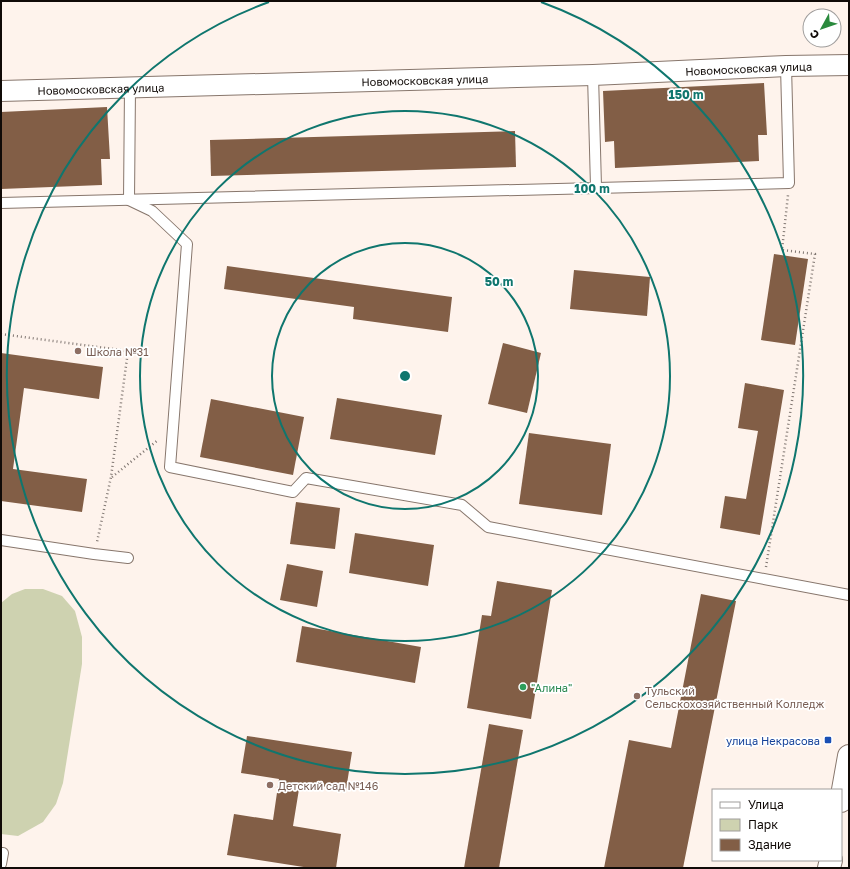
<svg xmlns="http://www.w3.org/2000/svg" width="850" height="869" font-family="'Golos Text',sans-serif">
<rect width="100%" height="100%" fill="#fef3ec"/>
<!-- green -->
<path fill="#ced2b0" d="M25 589H43L62 596 75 611 82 637V664L63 783 56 804 43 822 18 836 1 834V603L12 594Z"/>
<!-- building -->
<g fill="#825e46">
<path d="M764 83 767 135H758L759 161 615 168 614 141 605 142 603 91Z"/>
<path d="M107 107 110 159H101L102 185 1 189V112Z"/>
<path d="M515 131 516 167 211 176 210 140Z"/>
<path d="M774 254 808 259 795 345 761 340Z"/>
<path d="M227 266 452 297 448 332 353 319 354 307 224 289Z"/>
<path d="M574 270 650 277 647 316 570 309Z"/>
<path d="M503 343 541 353 527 413 488 404Z"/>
<path d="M1 353 103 367 99 399 24 388 13 469 87 479 82 512 1 501Z"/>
<path d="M745 383 784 390 760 535 720 528 725 496 746 499 758 431 738 428Z"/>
<path d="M337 398 442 415 435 455 330 439Z"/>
<path d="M211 399 304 417 293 475 200 457Z"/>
<path d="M529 433 611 444 602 515 519 504Z"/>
<path d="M296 502 340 508 335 549 290 544Z"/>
<path d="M355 533 434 545 428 586 349 573Z"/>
<path d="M287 564 323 571 317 607 280 600Z"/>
<path d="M497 581 552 590 531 719 467 708 482 615 491 616Z"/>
<path d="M701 594 736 601 683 868H604L629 740 671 748Z"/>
<path d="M302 626 421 647 415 683 296 662Z"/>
<path d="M489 724 523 730 499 868H464Z"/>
<path d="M247 736 352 752 346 790 300 783 293 826 341 834 336 868H310L227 855 234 814 273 820 279 779 241 773Z"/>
</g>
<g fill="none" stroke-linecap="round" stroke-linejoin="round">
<defs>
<g id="lane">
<path d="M593 75 596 187"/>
<path d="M130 88 129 200 152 211 187 244 170 467 293 492 306 478 462 505 488 527 849 595"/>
<path d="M1 203 789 183 786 66"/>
<path d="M1 540 94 554 128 558"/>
<path d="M1 853H3L1 864"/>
</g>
<g id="street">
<path id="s1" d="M1 91 593 75 786 66 849 65"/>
</g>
<g id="primary">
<path d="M841 801 849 756"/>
<path d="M829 868 831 860"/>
</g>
</defs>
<!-- lane casing -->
<use href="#lane" stroke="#87766c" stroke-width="12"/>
<!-- street casing -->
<use href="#street" stroke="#87766c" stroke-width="22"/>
<!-- primary casing -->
<use href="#primary" stroke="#87766c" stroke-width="24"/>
<!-- path -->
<g stroke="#807772" stroke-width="2.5" stroke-dasharray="1 3" stroke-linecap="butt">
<path d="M1 334 128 351 111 477 97 542"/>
<path d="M112 477 158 440"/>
<path d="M766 567 815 254 782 250 788 195"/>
</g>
<!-- lane -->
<use href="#lane" stroke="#fff" stroke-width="10"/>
<!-- street -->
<use href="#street" stroke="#fff" stroke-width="20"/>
<!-- primary -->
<use href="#primary" stroke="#fff" stroke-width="22"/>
</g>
<!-- distance rings -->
<g fill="none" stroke="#0f766e" stroke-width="2">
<circle cx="405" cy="376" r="133"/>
<circle cx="405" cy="376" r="265"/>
<path d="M541 2A398 398 0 1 1 269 2"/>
</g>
<!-- markers -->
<g fill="#8d6e63" stroke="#fff" stroke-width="1.5">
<circle cx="78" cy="351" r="4"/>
<circle cx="637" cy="696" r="4"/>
<circle cx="270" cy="785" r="4"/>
</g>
<circle fill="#2e9e5b" stroke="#fff" stroke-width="1.5" cx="523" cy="687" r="4"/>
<rect fill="#1a4fb4" stroke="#fff" stroke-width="1.5" x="824" y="736" width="8" height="8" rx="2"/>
<g text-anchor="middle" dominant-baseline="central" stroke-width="3.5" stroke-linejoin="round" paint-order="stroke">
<!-- street labels -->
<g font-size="11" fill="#100a07" stroke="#fff">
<text stroke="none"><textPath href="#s1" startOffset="748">Новомосковская улица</textPath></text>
<text stroke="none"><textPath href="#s1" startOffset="424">Новомосковская улица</textPath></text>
<text stroke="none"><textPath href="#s1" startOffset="100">Новомосковская улица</textPath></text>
</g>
<!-- education labels -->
<g font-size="11" fill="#785e54" stroke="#fff" text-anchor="start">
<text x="86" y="351">Школа №31</text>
<text x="645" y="690">Тульский<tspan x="645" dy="13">Сельскохозяйственный Колледж</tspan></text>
<text x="278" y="785">Детский сад №146</text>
</g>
<!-- leisure labels -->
<g font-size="11" fill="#27864d" stroke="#fff" text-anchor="start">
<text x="531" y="687">"Алина"</text>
</g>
<!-- transit labels -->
<g font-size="11" fill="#164399" stroke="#fff" text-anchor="end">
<text x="820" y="740">улица Некрасова</text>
</g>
</g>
<circle cx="405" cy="376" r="6" fill="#0f766e" stroke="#fff" stroke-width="2"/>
<g font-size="12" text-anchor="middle" font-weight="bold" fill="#0f766e" stroke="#fff" stroke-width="3.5" stroke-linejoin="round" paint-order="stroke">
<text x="686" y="99">150 m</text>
<text x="592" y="193">100 m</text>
<text x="499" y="286">50 m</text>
</g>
<!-- border -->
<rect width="850" height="869" fill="none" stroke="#100a07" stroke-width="4"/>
<!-- legend -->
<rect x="712" y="789" width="130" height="72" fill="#ffffff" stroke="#9f9d9c"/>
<rect x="720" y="802" width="20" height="6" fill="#ffffff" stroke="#9f9d9c"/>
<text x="748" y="809" font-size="12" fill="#100a07">Улица</text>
<rect x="720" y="819" width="20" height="12" fill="#ced2b0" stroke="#9f9d9c"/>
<text x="748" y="829" font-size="12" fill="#100a07">Парк</text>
<rect x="720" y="839" width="20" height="12" fill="#825e46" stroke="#9f9d9c"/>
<text x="748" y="849" font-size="12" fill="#100a07">Здание</text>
<!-- north arrow -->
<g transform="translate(822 28) rotate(230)"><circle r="19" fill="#ffffff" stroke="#9f9d9c"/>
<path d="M0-3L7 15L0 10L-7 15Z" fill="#2a8a3d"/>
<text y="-6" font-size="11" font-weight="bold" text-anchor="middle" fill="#100a07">С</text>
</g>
</svg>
